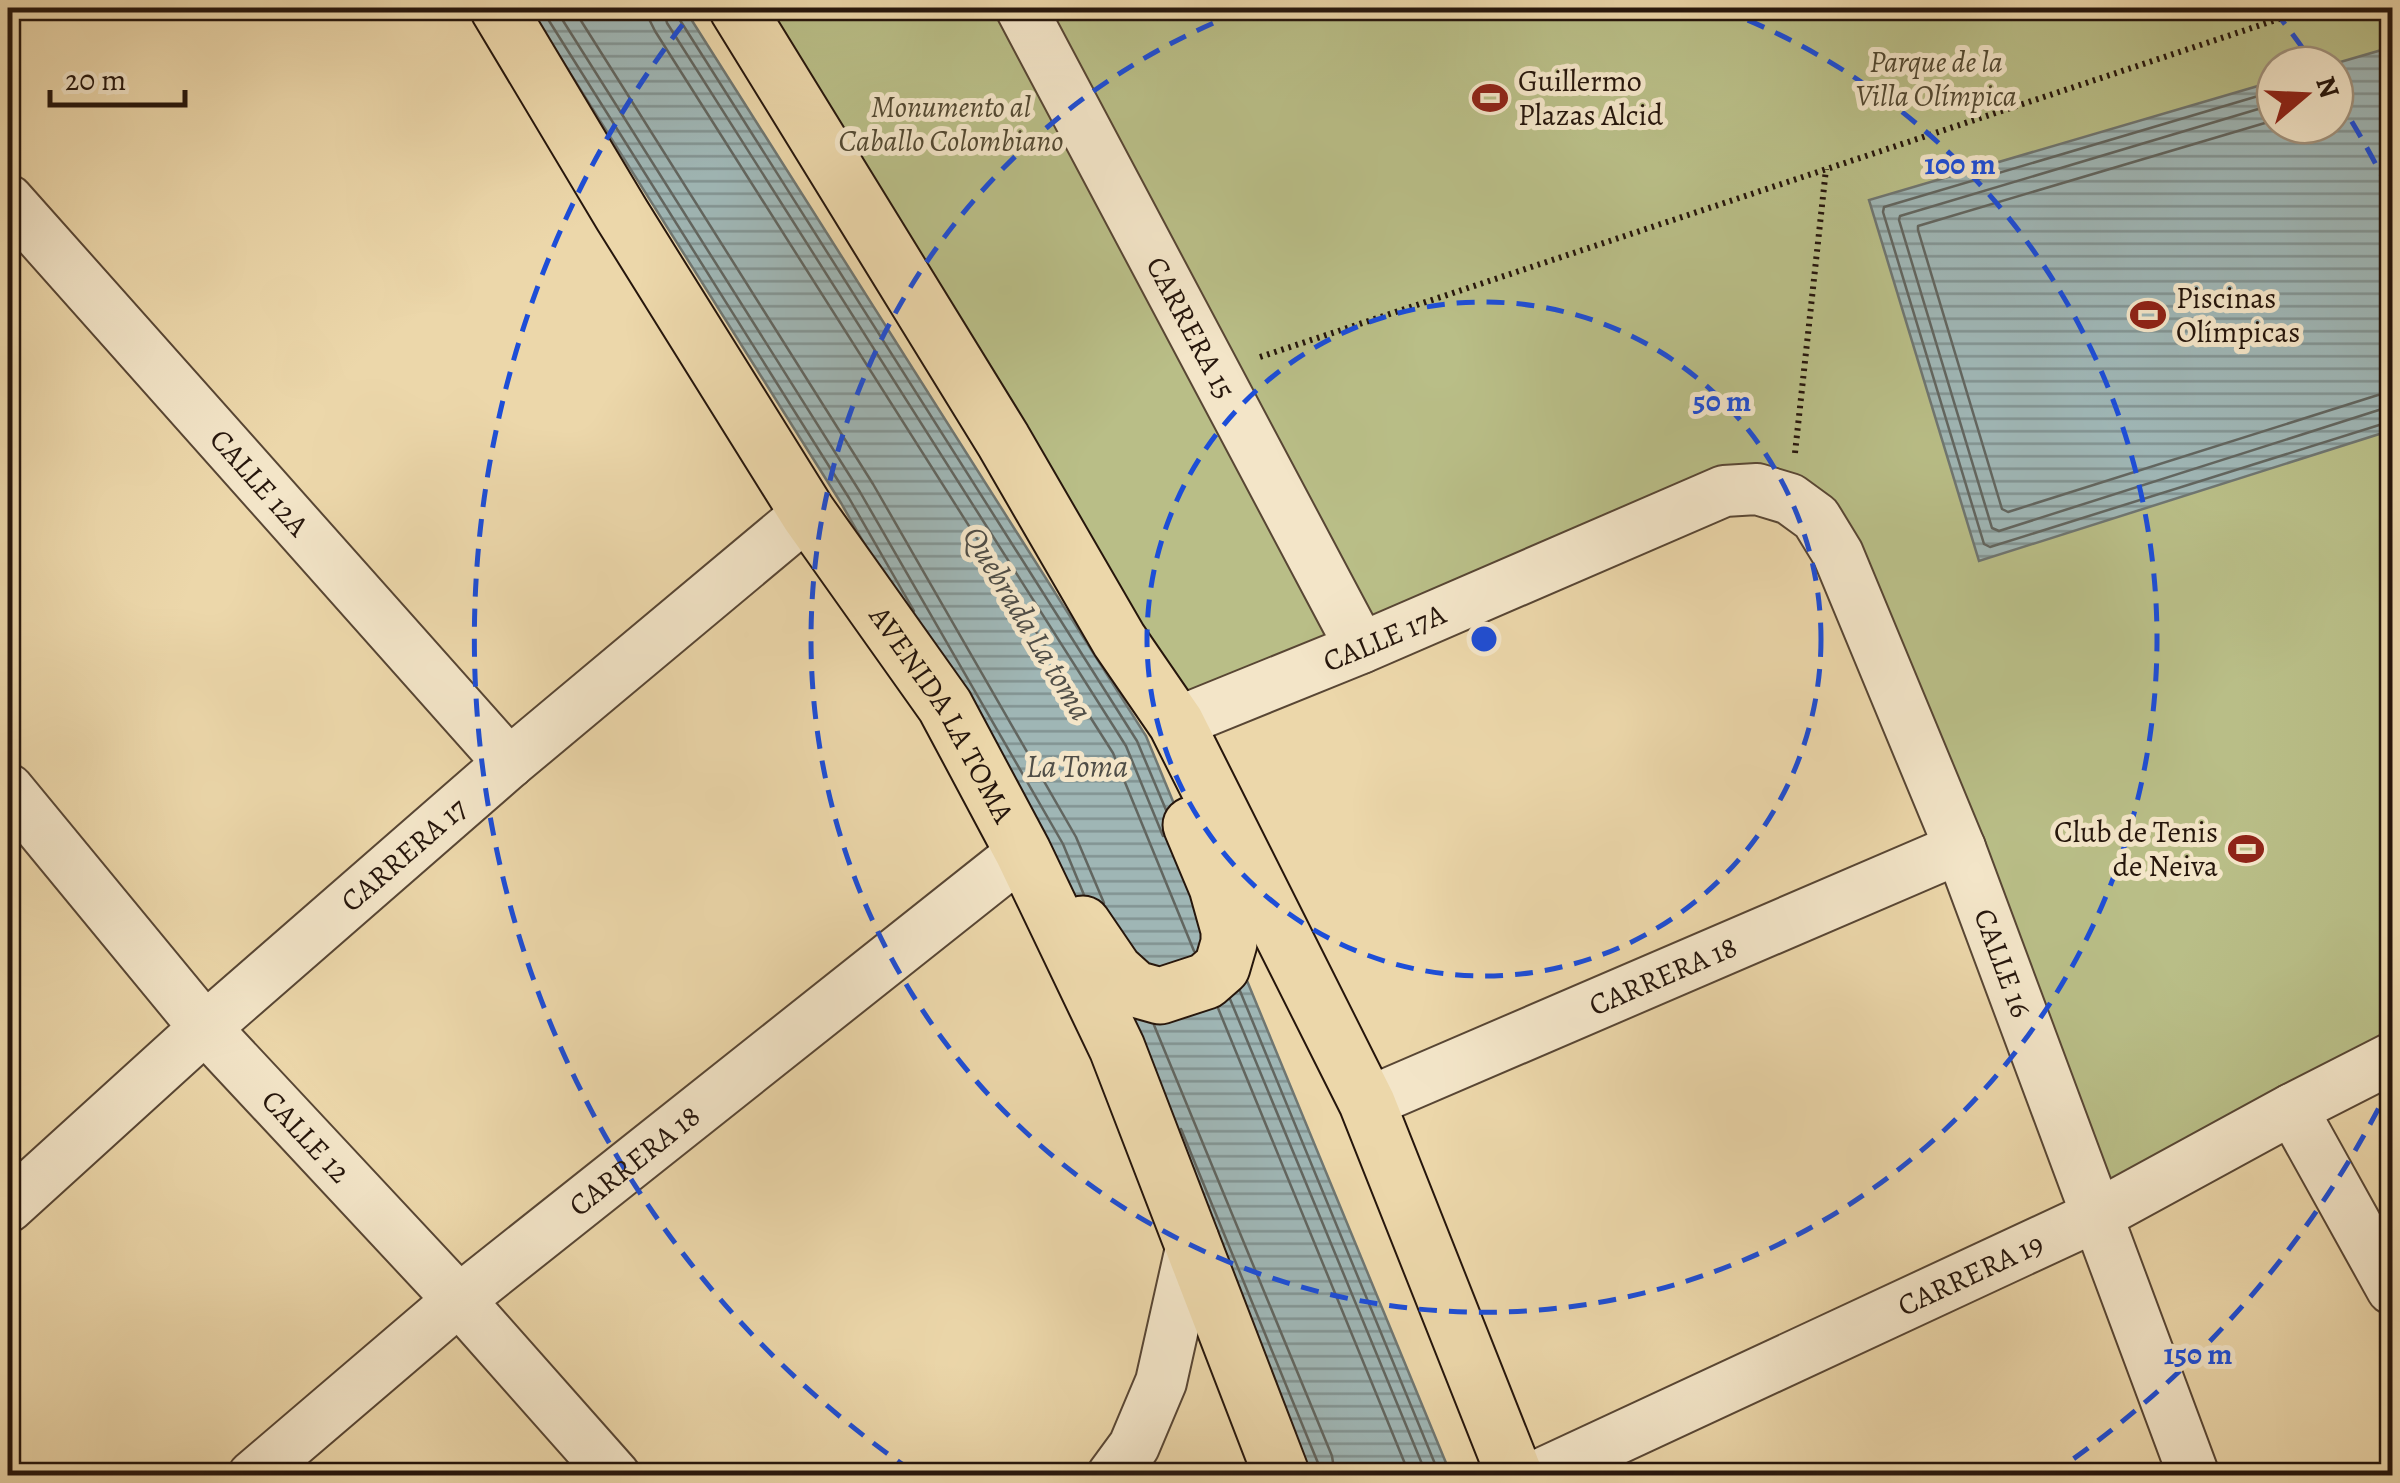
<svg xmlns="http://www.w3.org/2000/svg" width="2400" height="1483" font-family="Alegreya,serif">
<defs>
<pattern id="water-rules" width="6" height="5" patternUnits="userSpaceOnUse" patternTransform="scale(2.5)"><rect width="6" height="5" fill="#9fb6b5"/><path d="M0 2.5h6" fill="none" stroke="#819392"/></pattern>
</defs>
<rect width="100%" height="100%" fill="#ecd7aa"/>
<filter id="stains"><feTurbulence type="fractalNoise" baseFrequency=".002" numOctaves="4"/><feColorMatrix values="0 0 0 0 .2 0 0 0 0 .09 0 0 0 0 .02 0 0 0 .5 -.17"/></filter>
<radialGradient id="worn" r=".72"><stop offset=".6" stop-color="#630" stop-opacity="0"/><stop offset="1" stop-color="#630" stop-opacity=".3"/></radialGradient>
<!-- park -->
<path fill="#b9be87" stroke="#706a4a" stroke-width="2.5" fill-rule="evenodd" d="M737 8H2392V1058L2096 1216 1838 554 1757 489 1186 713ZM2275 65H2335V125H2275Z"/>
<!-- water -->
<g fill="url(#water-rules)" stroke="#6f7671" stroke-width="2.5">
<path d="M529 8H684L1146 736 1451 1475H1299L1043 856 841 503Z"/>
<path d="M2392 47V430L1979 561 1869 200 2275 81V125H2335V65H2330Z"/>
</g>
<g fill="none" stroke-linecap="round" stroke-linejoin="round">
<!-- shore -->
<g stroke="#626660" stroke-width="2.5">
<path d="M541 8 849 498 914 611"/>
<path d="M555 8 860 492 1063 844 1084 895"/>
<path d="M573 8 873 484 1076 837 1104 903"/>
<path d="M648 8 649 19 655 31 1113 753 1194 951"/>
<path d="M663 8 667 23 1126 746 1163 836"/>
<path d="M676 8 678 17 1137 741 1166 810"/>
<path d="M2275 91 1884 207 1883 212 1984 544 1990 547 2392 421"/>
<path d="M2275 104 1900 216 1899 220 1992 528 1999 531 2382 409 2392 408"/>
<path d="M2275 120 1918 226V230L2002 509 2008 512 2378 395 2392 393"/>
<path d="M1240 991 1440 1476"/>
<path d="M1230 999 1427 1476"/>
<path d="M1218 1008 1410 1476"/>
<path d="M1154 1025 1332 1456 1335 1476"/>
<path d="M1181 1129 1318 1463 1320 1476"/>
</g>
<defs>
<g id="minor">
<path id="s1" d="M1021 8 1361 648"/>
<path id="s2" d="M8 200 509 763"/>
<path id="s3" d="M1176 723 1361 648 1724 491 1757 489 1790 499 1816 518 1838 554 1960 848 2194 1476"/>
<path id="s4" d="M8 789 205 1028 459 1300 615 1476"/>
<path id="s5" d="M1367 1103 1960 848"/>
<path d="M2292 1109 2392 1289"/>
<path id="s6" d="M8 1207 205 1028 509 763 808 513"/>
<path id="s7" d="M253 1476 459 1300 1023 852"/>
<path d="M1112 1476 1134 1446 1161 1382 1193 1239"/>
<path id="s8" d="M1537 1476 2096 1216 2292 1109 2392 1058"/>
</g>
<g id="major">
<path id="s9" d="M498 8 622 215 808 513 945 706 1023 852 1117 1048 1282 1476"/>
<path d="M737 8 1003 440 1119 640 1176 723 1367 1103 1515 1476"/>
<path d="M1083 924 1115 971 1135 989 1160 996 1206 981 1222 967 1229 943V930L1217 887 1191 825"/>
</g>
</defs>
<!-- minor casing -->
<use href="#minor" stroke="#584634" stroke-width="54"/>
<!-- major casing -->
<use href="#major" stroke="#26160c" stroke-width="59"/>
<!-- path -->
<g stroke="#26160c" stroke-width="6" stroke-dasharray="2.5 5" stroke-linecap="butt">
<path d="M1260 357 2312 8"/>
<path d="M1795 453 1826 169"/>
</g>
<!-- minor -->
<use href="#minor" stroke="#f3e5c8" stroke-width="50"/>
<!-- major -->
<use href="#major" stroke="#ecd7aa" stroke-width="55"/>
</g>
<!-- distance rings -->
<g fill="none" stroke="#1d4ed8" stroke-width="5" stroke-dasharray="18 12">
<circle cx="1484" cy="639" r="337"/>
<path d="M1720 9A673 673 0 1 1 1248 9"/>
<path d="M2392 1082A1010 1010 0 0 1 2056 1471M912 1471A1010 1010 0 0 1 694 10M2274 10A1010 1010 0 0 1 2311 60M2336 96A1010 1010 0 0 1 2392 196"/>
</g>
<!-- icons -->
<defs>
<symbol id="stadium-bare" viewBox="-9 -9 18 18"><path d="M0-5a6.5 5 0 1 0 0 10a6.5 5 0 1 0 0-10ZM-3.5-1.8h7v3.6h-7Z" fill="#8f2418" stroke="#f3e5c8" stroke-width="2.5" paint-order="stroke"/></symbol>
</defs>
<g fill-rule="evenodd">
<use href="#stadium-bare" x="1465" y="73" width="50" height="50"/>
<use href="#stadium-bare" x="2123" y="290" width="50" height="50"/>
<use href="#stadium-bare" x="2221" y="824" width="50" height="50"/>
</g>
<g text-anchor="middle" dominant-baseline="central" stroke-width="10" stroke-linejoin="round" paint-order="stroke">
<!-- park labels -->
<g font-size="30" font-style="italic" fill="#524831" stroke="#f3e5c8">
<text x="1936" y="62">Parque de la<tspan x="1936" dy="34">Villa Olímpica</tspan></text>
<text x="951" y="107">Monumento al<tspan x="951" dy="34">Caballo Colombiano</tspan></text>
</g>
<!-- poi labels -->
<g font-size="30" fill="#26160c" stroke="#f3e5c8" text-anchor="start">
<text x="1518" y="81">Guillermo<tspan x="1518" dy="34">Plazas Alcid</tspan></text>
<text x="2176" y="298">Piscinas<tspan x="2176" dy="34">Olímpicas</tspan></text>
<text x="2218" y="832" text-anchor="end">Club de Tenis<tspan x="2218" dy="34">de Neiva</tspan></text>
</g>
<!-- street labels -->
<g font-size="30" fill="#26160c" stroke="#f3e5c8">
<text stroke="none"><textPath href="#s1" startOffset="362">CARRERA 15</textPath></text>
<text stroke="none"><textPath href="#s2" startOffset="378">CALLE 12A</textPath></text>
<text stroke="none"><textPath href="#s3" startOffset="225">CALLE 17A</textPath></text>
<text stroke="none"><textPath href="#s9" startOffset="835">AVENIDA LA TOMA</textPath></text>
<text stroke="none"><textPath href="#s6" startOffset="530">CARRERA 17</textPath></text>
<text stroke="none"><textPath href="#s3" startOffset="1178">CALLE 16</textPath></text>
<text stroke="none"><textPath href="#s5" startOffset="322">CARRERA 18</textPath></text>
<text stroke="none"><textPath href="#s4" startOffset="458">CALLE 12</textPath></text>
<text stroke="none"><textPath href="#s7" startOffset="495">CARRERA 18</textPath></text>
<text stroke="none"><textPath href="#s8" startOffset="478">CARRERA 19</textPath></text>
</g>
<!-- water labels -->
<g font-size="32" font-style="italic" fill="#504e47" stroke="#f3e5c8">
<text transform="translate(1028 623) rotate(59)">Quebrada La toma</text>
<text x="1077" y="766">La Toma</text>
</g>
</g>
<circle cx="1484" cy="639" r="15" fill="#1d4ed8" stroke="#f3e5c8" stroke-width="5"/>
<g font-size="30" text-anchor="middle" font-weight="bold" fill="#1d4ed8" stroke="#f3e5c8" stroke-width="10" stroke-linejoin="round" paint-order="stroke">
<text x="1960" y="174">100 m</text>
<text x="1722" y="411">50 m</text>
<text x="2198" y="1364">150 m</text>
</g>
<!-- margin -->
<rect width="2400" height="1483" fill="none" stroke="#ecd7aa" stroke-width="40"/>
<rect x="10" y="10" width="2380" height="1463" fill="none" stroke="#26160c" stroke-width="5"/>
<rect x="20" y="20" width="2360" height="1443" fill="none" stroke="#26160c" stroke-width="2.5"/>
<!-- north arrow -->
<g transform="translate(2305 95) rotate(71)"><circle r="48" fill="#f3e5c8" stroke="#a1927d" stroke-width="2.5"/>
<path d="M0-8L18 38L0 25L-18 38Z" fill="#8f2418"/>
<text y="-15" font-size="28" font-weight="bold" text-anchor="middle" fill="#26160c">N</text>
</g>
<!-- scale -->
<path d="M50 90v15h135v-15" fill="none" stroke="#26160c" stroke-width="5"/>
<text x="65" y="90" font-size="30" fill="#26160c" stroke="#f3e5c8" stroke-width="8" paint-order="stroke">20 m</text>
<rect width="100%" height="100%" filter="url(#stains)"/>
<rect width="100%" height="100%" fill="url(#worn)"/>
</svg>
